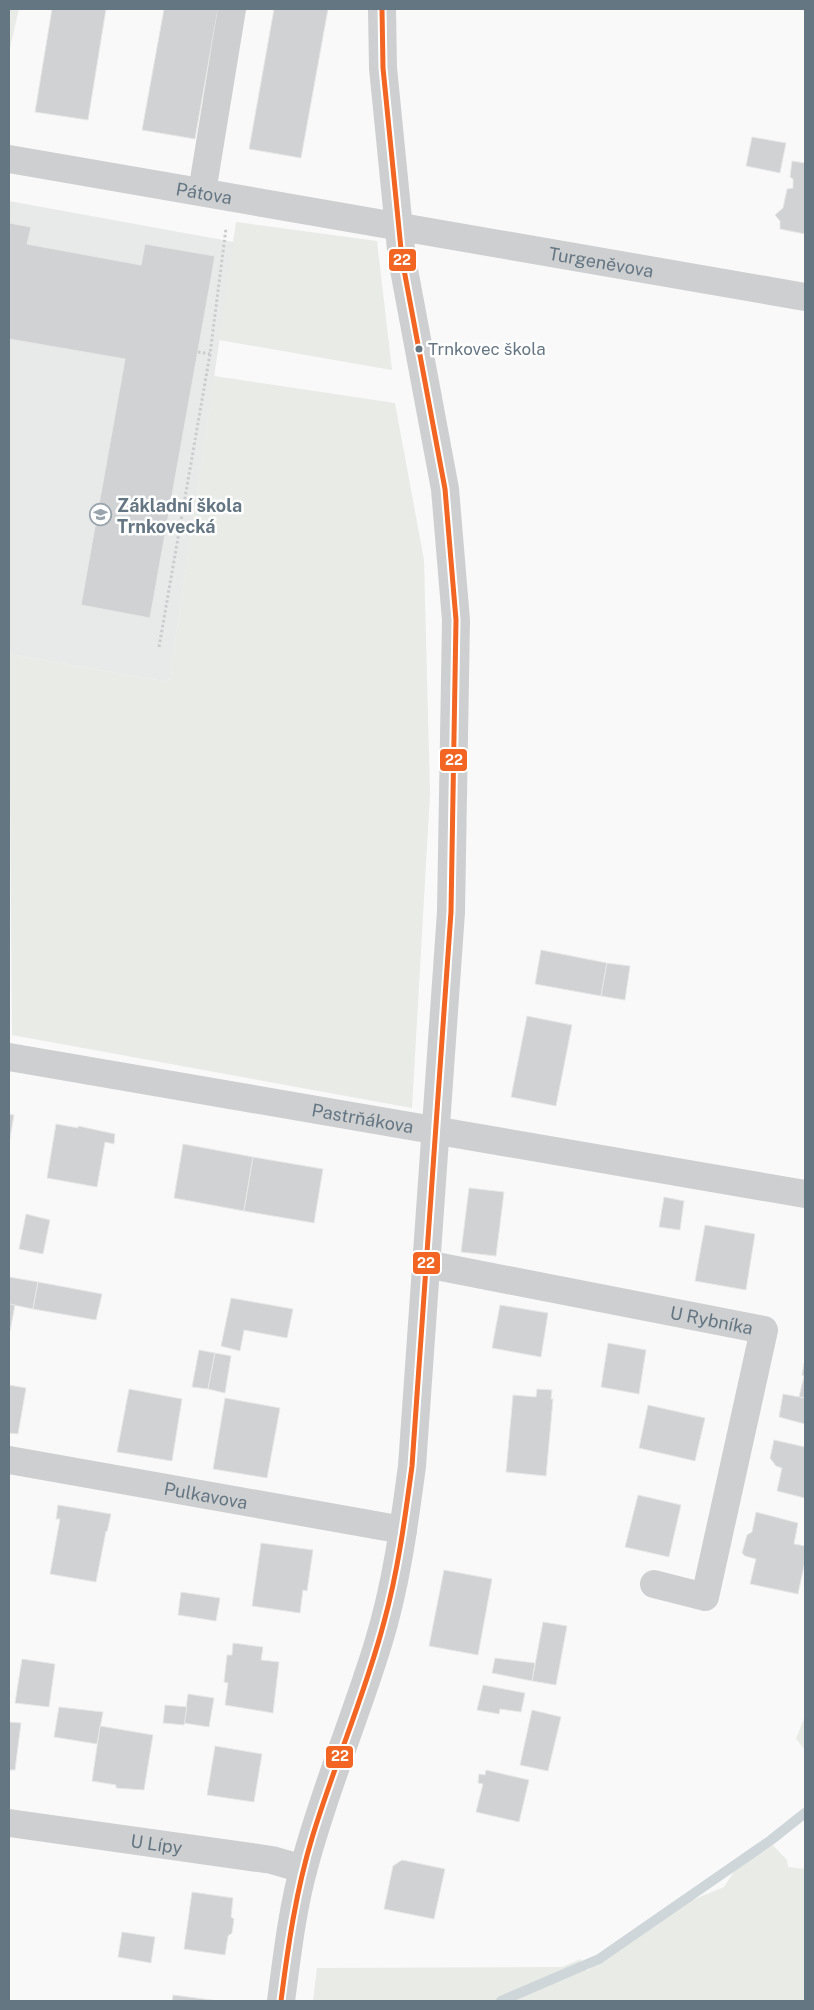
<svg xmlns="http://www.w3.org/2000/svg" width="814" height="2010" font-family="'Public Sans',sans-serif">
<rect width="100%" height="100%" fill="#f9f9f9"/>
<!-- built -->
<path fill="#e8e9e9" d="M9 201 234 242 169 682 9 654Z"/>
<!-- green -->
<g fill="#e8ebe6">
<path d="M9 9H19L9 52Z"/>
<path d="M236 222 377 241 392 370 219 340Z"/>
<path d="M214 376 395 403 424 560 430 794 412 1108 12 1035 9 654 169 682Z"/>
<path d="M805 1716V1750L796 1739Z"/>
<path d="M767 1839 787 1860 788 1867 805 1869V2001H313L317 1968 562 1967 581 1959 587 1971 663 1912 724 1887 744 1856Z"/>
</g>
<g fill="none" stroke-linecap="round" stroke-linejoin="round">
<!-- stream -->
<path stroke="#ced6d9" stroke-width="10" d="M501 2001 599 1959 771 1840 805 1813"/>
</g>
<!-- building -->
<g fill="#d0d2d3" stroke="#e8e8e8">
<path d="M52 9H106L88 120 35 112Z"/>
<path d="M164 9H218L195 139 142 130Z"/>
<path d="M274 9H328L301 158 249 149Z"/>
<path d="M752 137 786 143 780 173 746 166Z"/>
<path d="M792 161 805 163V234L780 229V221L775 215 783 208 787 189 793 188V179L790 177Z"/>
<path d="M9 223 31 227 27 244 141 265 145 244 215 256 150 618 81 605 125 359 9 339Z"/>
<path d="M541 950 607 963 601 996 535 984Z"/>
<path d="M607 963 630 966 625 1000 601 996Z"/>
<path d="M527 1016 572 1025 556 1106 511 1097Z"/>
<path d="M9 1114 14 1115 9 1144Z"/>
<path d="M56 1124 78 1128V1126L115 1134 114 1144 105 1142 97 1187 47 1178Z"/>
<path d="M183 1144 253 1157 244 1211 174 1198Z"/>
<path d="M253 1157 323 1169 314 1223 244 1211Z"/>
<path d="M469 1188 504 1192 496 1256 461 1252Z"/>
<path d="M664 1197 684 1201 680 1230 659 1227Z"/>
<path d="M26 1214 50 1220 43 1254 19 1249Z"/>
<path d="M705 1225 755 1234 746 1290 695 1281Z"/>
<path d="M9 1277 38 1282 33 1309 9 1304Z"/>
<path d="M38 1282 102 1294 96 1320 33 1309Z"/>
<path d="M231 1298 293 1309 287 1338 244 1330 240 1351 221 1346Z"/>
<path d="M9 1304 15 1305 10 1331 9 1330Z"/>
<path d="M500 1305 548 1313 541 1357 492 1348Z"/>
<path d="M608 1343 646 1350 639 1394 601 1387Z"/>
<path d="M199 1350 215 1353 208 1389 192 1387Z"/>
<path d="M215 1353 231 1356 225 1393 208 1389Z"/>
<path d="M804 1363 805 1364V1398L799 1397 804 1376 802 1375Z"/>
<path d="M9 1385 26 1388 18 1434 9 1433Z"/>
<path d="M129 1389 182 1399 172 1461 117 1452Z"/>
<path d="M537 1389 552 1390 551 1399H553L546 1476 506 1472 513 1395 536 1397Z"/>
<path d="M783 1394 805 1398V1424L779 1417Z"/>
<path d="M225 1398 280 1408 267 1478 213 1469Z"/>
<path d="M648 1405 705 1418 695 1461 639 1448Z"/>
<path d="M774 1440 805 1447V1498L777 1491 782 1468 776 1466 770 1458Z"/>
<path d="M638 1495 681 1505 669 1557 625 1547Z"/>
<path d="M58 1505 111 1514 107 1532 106 1531 96 1582 50 1574 60 1519H56Z"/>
<path d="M756 1512 798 1523 794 1544 805 1546V1561L798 1594 750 1584 756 1559 745 1556 742 1553 747 1535 752 1532Z"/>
<path d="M261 1543 313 1550 307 1591 303 1590 300 1613 252 1606Z"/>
<path d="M444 1570 492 1579 478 1655 429 1646Z"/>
<path d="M181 1592 220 1598 216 1621 178 1615Z"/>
<path d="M543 1622 567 1626 556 1685 532 1681Z"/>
<path d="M233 1643 263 1647 261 1660 279 1662 273 1713 225 1705 228 1683 224 1682 227 1655H232Z"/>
<path d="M495 1658 535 1663 532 1681 492 1673Z"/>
<path d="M22 1659 55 1664 49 1707 15 1703Z"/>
<path d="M483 1685 525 1693 521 1712 500 1709 499 1714 477 1710Z"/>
<path d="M188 1694 214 1698 209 1727 184 1723Z"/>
<path d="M165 1705 187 1707 184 1725 163 1723Z"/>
<path d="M59 1707 103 1712 97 1744 54 1737Z"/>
<path d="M532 1710 561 1717 548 1771 520 1765Z"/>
<path d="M9 1722 21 1723 15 1770H9Z"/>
<path d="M100 1726 153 1735 144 1790 116 1788V1785L92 1781Z"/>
<path d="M215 1746 262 1754 254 1802 207 1795Z"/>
<path d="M486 1770 529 1780 519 1822 476 1812 483 1784 478 1783 479 1774 485 1775Z"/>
<path d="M402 1860 445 1869 434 1919 384 1909 393 1866Z"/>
<path d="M192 1892 233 1898 231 1917 234 1919 232 1933 228 1936 225 1955 184 1949Z"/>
<path d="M122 1932 155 1937 151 1963 118 1957Z"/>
<path d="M173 1995 219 2001H172Z"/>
</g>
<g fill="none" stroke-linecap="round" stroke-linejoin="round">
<!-- path -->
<g stroke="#cbcccd" stroke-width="3" stroke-dasharray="2.5 2.5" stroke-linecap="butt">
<path d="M198 352 210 354"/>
<path d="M159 647 210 354 226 228"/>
</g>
<!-- minor -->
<g stroke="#cecfd0" stroke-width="28">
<path id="s1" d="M9 159 805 297"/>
<path d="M202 192 232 9"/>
<path id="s2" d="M9 1057 805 1194"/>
<path id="s3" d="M426 1264 764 1330 705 1597 654 1584"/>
<path id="s4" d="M9 1460 403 1530"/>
<path id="s5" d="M9 1823 272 1860 303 1869"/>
<path d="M281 2001C287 1957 292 1910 304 1867 324 1791 355 1719 378 1644 396 1586 404 1526 412 1466L451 912 456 620 445 489 402 259 383 68 382 9"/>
</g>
<defs>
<path id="bus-1" d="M281 2001C288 1946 296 1891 312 1838 334 1765 365 1695 384 1622 398 1571 405 1518 412 1466L451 912 456 620 445 489 402 259 383 68 382 9"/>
</defs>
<!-- bus-1 casing -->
<use href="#bus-1" stroke="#fff" stroke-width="9"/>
<!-- bus-1 -->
<use href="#bus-1" stroke="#f26522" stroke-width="5"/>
</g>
<!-- icons -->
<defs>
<symbol id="school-ring" viewBox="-11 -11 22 22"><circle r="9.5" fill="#fff" stroke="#99a4ac" stroke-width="1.5"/><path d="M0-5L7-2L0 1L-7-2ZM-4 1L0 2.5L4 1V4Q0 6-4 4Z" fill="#99a4ac"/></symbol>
</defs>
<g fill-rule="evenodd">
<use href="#school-ring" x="88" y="502" width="25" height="25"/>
</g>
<!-- markers -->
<circle fill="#657683" stroke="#fff" stroke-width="2" cx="419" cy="349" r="4.5"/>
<g text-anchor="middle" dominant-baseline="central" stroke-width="5" stroke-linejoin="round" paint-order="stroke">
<!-- bus labels -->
<g font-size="17" fill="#657683" stroke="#fff" text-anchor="start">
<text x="428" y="349">Trnkovec škola</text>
</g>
<!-- street labels -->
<g font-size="18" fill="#657683" stroke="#fff">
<text stroke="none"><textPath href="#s1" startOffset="198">Pátova</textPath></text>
<text stroke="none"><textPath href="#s1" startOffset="601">Turgeněvova</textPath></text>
<text stroke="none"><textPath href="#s2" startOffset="359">Pastrňákova</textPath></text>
<text stroke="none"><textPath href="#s3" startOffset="291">U Rybníka</textPath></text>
<text stroke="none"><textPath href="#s4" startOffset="200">Pulkavova</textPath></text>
<text stroke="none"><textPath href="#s5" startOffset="149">U Lípy</textPath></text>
</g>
<!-- poi labels -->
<g font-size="18" font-weight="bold" fill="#657683" stroke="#fff" text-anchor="start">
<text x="117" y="505">Základní škola<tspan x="117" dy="21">Trnkovecká</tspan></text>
</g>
</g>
<g stroke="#fff" stroke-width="2">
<rect x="388" y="248" width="29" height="24" rx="5" fill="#f26522"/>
<rect x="439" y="748" width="29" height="24" rx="5" fill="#f26522"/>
<rect x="412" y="1251" width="29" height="24" rx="5" fill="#f26522"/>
<rect x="325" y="1745" width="29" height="24" rx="5" fill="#f26522"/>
</g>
<g font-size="14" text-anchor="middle" font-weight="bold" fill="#fff">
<text x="402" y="265">22</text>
<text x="454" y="765">22</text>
<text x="426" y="1268">22</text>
<text x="340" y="1761">22</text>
</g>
<!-- border -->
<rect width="814" height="2010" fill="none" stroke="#657683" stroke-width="20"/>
</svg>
